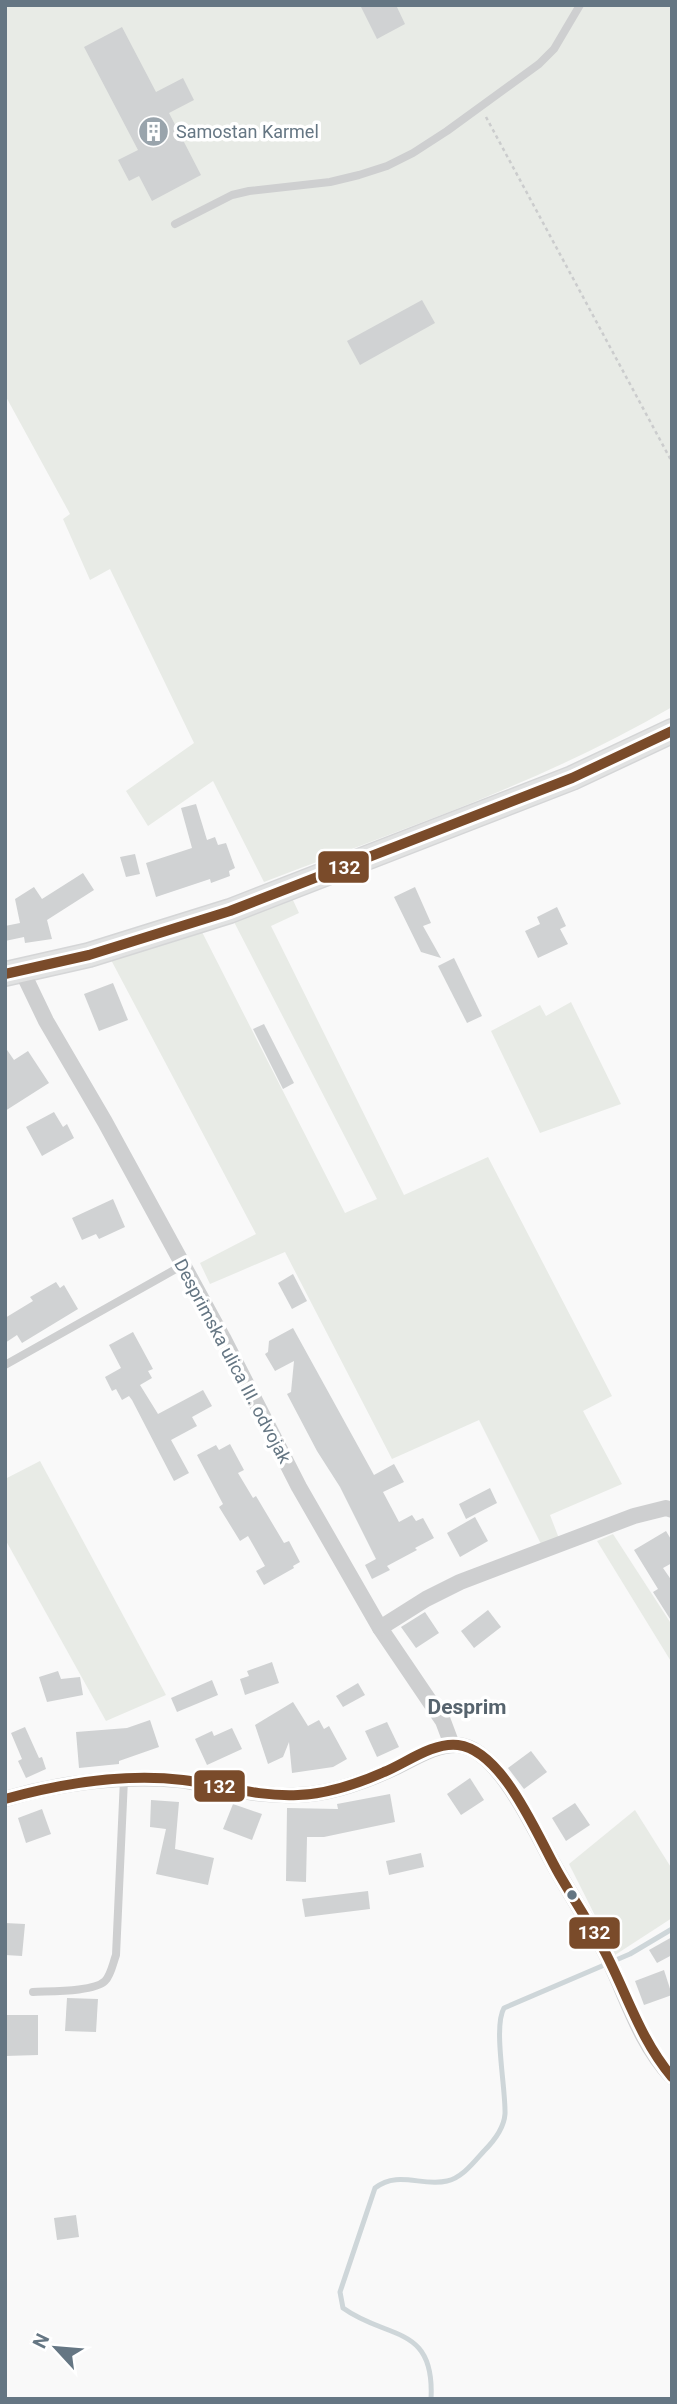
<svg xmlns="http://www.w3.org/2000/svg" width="677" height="2404" font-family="Roboto,sans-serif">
<rect width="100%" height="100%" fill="#f9f9f9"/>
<!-- green -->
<g fill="#e8ebe6">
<path d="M5 5H672V707C544 782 402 829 264 882L213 781 148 826 126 791 194 743 110 569 90 580 63 519 70 514 5 395Z"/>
<path d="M292 898 299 913 271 926 404 1195 488 1157 612 1396 583 1411 622 1484 550 1515 560 1541 543 1548 479 1420 392 1459 285 1252 210 1284 200 1263 256 1234 110 958 201 930 345 1213 377 1199 233 920Z"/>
<path d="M571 1002 621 1104 540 1133 491 1031 540 1005 546 1016Z"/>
<path d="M40 1461 166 1695 106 1721 5 1539V1479Z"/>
<path d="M613 1534 672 1625V1663L597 1541Z"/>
<path d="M635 1810 672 1869V1918L615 1955 569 1864Z"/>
</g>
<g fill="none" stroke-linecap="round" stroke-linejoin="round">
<!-- stream -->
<path stroke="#ced6d9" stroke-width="5" d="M431 2399C435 2324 387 2340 343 2308L340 2292 375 2188C398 2170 422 2187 447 2181 462 2178 474 2162 484 2151 494 2141 504 2128 505 2114 506 2089 493 2027 504 2008L630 1954 672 1929"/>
</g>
<!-- building -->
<g fill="#d0d2d3">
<path d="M360 5H396L405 24 377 39Z"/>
<path d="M122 27 156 92 183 78 194 100 169 113 201 175 152 201 139 176 129 181 118 160 138 150 84 47Z"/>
<path d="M422 300 435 323 360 365 347 341Z"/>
<path d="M196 804 207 840 215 837 218 845 226 843 235 868 229 871 230 876 211 883 210 879 156 897 146 863 192 848 181 808Z"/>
<path d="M135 854 140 874 126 877 120 857Z"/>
<path d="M83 873 94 890 47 920 52 939 25 943 24 937 5 941V926L20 923 15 899 34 887 42 899Z"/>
<path d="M415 887 431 923 423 926 441 958 421 952 394 897Z"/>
<path d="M557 907 566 926 560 929 568 944 538 958 525 931 540 924 537 917Z"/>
<path d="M454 958 482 1016 467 1023 438 966Z"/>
<path d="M113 983 128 1020 99 1031 84 994Z"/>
<path d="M264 1024 294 1083 283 1089 253 1029Z"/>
<path d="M5 1047 14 1060 28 1051 49 1083 5 1111Z"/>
<path d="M54 1112 63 1127 67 1124 74 1138 42 1156 26 1127Z"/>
<path d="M113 1199 125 1227 99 1239 96 1234 82 1240 72 1218Z"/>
<path d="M293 1274 307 1301 292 1309 278 1283Z"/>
<path d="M56 1282 60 1288 64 1285 78 1309 22 1343 17 1335 5 1343V1318L33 1301 30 1297Z"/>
<path d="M293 1328 374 1475 394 1464 404 1482 383 1492 399 1522 412 1515 416 1521 423 1518 434 1538 415 1548 417 1550 387 1566 390 1570 372 1579 365 1565 376 1559 340 1487 317 1451 287 1394 291 1392 294 1361 275 1371 265 1354 268 1352 269 1341Z"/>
<path d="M133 1332 153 1369 148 1371 152 1378 140 1385 158 1414 203 1390 212 1406 192 1417 197 1426 171 1440 189 1473 174 1481 132 1400 129 1396 122 1400 116 1389 112 1391 105 1377 121 1368 109 1345Z"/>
<path d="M230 1444 244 1470 238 1473 253 1498 256 1496 284 1543 289 1541 300 1562 293 1566 294 1568 264 1585 256 1571 265 1566 248 1536 240 1541 219 1507 223 1504 197 1455 216 1445 219 1450Z"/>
<path d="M490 1488 497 1503 466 1519 459 1504Z"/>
<path d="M475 1517 488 1541 460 1557 447 1533Z"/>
<path d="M666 1531 672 1541V1563L663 1568 672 1581V1622L653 1592 658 1589 634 1550Z"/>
<path d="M488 1610 501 1627 474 1648 461 1631Z"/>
<path d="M425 1612 439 1633 416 1648 401 1627Z"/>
<path d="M272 1662 279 1683 245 1695 240 1679 249 1676 247 1671Z"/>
<path d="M58 1671 61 1679 80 1677 83 1695 47 1702 39 1677Z"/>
<path d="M212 1680 218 1695 177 1712 171 1698Z"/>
<path d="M358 1683 365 1695 343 1707 336 1696Z"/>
<path d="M293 1702 308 1726 319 1720 324 1729 329 1726 347 1759 333 1767 292 1773 289 1742 283 1757 268 1764 255 1725Z"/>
<path d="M150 1720 159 1747 119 1761V1764L79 1768 76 1732 127 1728Z"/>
<path d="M387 1722 399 1747 377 1757 365 1731Z"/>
<path d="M25 1727 39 1758 42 1757 46 1769 26 1778 18 1761 22 1759 11 1733Z"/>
<path d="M232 1728 242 1749 207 1765 195 1739 212 1731 214 1736Z"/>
<path d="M531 1751 547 1772 524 1789 508 1768Z"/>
<path d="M470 1778 484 1800 461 1815 447 1794Z"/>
<path d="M390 1794 395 1822 324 1837H307L306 1882 286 1881 287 1808 338 1809 337 1804Z"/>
<path d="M151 1800 179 1802 175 1849 214 1858 208 1885 156 1874 166 1829 150 1827Z"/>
<path d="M575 1803 590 1825 566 1841 552 1818Z"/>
<path d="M233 1804 262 1814 252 1840 223 1829Z"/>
<path d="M42 1809 51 1834 26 1843 18 1818Z"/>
<path d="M421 1853 424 1867 389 1875 386 1861Z"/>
<path d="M368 1891 370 1909 305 1917 302 1899Z"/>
<path d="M5 1923 25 1924 22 1956 5 1955Z"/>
<path d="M672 1937V1955L657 1963 649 1950Z"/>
<path d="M664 1970 672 1995 644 2005 635 1981Z"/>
<path d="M67 1998 98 1999 96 2032 65 2031Z"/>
<path d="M5 2015H38V2055L5 2056Z"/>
<path d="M76 2215 79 2237 57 2240 54 2218Z"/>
</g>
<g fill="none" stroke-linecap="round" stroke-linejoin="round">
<defs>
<path id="secondary" d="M5 974 89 955 230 911 572 778 672 731"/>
</defs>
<!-- secondary casing -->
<use href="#secondary" stroke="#d5d6d7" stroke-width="26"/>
<!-- path -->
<path stroke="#cbcccd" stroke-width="2.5" stroke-dasharray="3.5 3.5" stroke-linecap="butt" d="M486 117 672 462"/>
<!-- lane -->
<g stroke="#cecfd0" stroke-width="8">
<path d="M175 224 232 195 249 191 330 182 359 175 387 166 413 153 447 131 539 64 554 49 580 5"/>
<path d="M5 1365 183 1265"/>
<path d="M33 1992C50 1991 94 1992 105 1981 111 1975 113 1963 116 1955L124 1779"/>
</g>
<!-- street -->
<g stroke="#cecfd0" stroke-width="16">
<path d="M22 971 46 1021 105 1122 223 1338 299 1487 380 1628 443 1721 452 1745"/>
<path d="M380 1628 426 1599 460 1582 634 1516 666 1508 672 1510"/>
<path d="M5 1799C59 1783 121 1775 178 1780 192 1781 205 1785 219 1788 246 1792 271 1796 298 1795 331 1794 364 1782 394 1768 414 1759 435 1744 458 1745 499 1748 536 1833 554 1865 570 1894 589 1922 605 1952 627 1995 638 2041 672 2077"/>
</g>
<!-- secondary -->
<use href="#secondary" stroke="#e1e2e2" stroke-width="23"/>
<defs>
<g id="bus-1">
<path d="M5 974 89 955 230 911 572 778 672 731"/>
<path d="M5 1799C63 1783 123 1773 183 1780 222 1785 258 1797 298 1795 328 1794 357 1784 384 1772 406 1763 433 1742 458 1745 504 1751 538 1838 559 1874 574 1900 591 1925 605 1952 627 1994 640 2039 672 2077"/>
</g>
</defs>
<!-- bus-1 casing -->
<use href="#bus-1" stroke="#fff" stroke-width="16"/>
<!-- bus-1 -->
<use href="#bus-1" stroke="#7a4b2a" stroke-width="10"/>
</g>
<!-- icons -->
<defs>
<symbol id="building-disc" viewBox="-11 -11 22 22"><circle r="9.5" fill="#99a4ac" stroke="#fff"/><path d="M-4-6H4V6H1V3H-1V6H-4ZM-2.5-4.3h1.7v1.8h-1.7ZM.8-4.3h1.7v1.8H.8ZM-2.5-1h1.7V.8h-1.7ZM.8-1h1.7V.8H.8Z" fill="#fff"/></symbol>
</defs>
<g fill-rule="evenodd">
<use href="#building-disc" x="136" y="114" width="35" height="35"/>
</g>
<!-- markers -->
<circle fill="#657683" stroke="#fff" stroke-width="2.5" cx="572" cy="1895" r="6"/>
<g text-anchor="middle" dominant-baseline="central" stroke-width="7" stroke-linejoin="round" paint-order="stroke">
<!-- poi labels -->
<g font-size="18" fill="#657683" stroke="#fff" text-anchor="start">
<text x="176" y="131">Samostan Karmel</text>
</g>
<!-- street labels -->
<g font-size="18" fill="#657683" stroke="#fff">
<text transform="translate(233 1361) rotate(62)">Desprimska ulica III. odvojak</text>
</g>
<!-- quarter labels -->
<g font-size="21" font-weight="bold" fill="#57646e" stroke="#fff">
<text x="467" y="1707">Desprim</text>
</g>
</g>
<g stroke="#fff" stroke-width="2.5">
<rect x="317" y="850" width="53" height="34" rx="7" fill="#7a4b2a"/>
<rect x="193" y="1769" width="53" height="34" rx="7" fill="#7a4b2a"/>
<rect x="568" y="1916" width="53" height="34" rx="7" fill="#7a4b2a"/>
</g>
<g font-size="19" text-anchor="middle" font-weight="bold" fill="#fff">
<text x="344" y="874">132</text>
<text x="219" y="1793">132</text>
<text x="594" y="1939">132</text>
</g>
<!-- border -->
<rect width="677" height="2404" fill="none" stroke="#657683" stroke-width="14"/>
<!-- north arrow -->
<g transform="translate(56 2348) rotate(296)" stroke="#ffffff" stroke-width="5" paint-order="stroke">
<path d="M0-5L12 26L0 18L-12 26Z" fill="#657683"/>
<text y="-10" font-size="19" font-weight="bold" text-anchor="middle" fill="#657683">N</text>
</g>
</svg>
